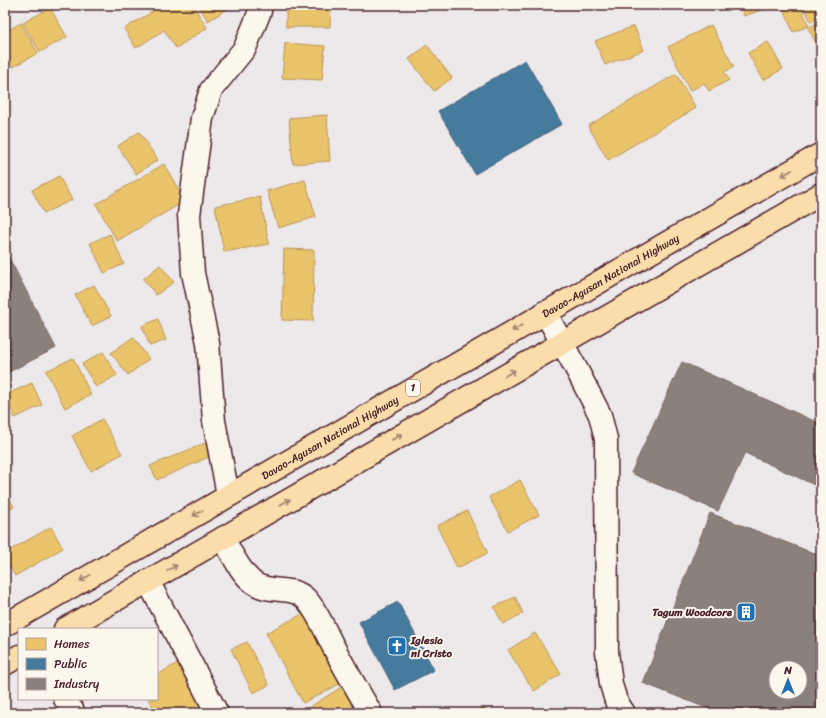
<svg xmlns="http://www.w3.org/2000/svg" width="826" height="718" font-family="Sriracha,sans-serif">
<rect width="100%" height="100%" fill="#ede8e9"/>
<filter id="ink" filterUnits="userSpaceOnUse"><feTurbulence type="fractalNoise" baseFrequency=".025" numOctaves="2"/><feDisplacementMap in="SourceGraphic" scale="8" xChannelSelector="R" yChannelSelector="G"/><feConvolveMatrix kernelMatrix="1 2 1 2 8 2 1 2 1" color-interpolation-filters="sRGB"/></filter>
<g filter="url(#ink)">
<!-- homes -->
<g fill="#e9c46a" stroke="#b99257">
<path d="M163 5H193L207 28 176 48 164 30 136 48 124 29Z"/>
<path d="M198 5H234L208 21Z"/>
<path d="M286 5H331L330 27H286Z"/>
<path d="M740 5H776L744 16Z"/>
<path d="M789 5H800L809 26 793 32 783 7Z"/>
<path d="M803 5H821V17L811 22Z"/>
<path d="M50 8 67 37 40 52 23 23Z"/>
<path d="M821 21V44L818 46 808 28Z"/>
<path d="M21 23 38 53 13 67 5 52V32Z"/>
<path d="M711 25 734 67 724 72 729 80 709 91 704 83 690 91 668 47Z"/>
<path d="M634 26 644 50 605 65 595 41Z"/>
<path d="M768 42 783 69 763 80 748 53Z"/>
<path d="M285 43 325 46 322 80 282 78Z"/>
<path d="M427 45 452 78 434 91 409 59Z"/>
<path d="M676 74 696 108 608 160 588 126Z"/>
<path d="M327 115 330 161 293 164 289 118Z"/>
<path d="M139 132 158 160 136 174 118 146Z"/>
<path d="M164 164 185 201 117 241 96 204Z"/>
<path d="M59 176 72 200 44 213 32 190Z"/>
<path d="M305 180 316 217 278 228 267 191Z"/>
<path d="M260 197 269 244 224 252 215 206Z"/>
<path d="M110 234 124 264 104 273 90 243Z"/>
<path d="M284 249 314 250 313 321 282 320Z"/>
<path d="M160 265 174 282 156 295 143 279Z"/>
<path d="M94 285 111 316 92 326 75 295Z"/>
<path d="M158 319 166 340 150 346 142 326Z"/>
<path d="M133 337 149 359 128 375 111 353Z"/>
<path d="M103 352 117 375 96 387 82 364Z"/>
<path d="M73 358 91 395 65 408 46 371Z"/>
<path d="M32 383 42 405 15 418 5 395Z"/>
<path d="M5 411 8 418 5 420Z"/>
<path d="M102 419 122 454 91 471 72 436Z"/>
<path d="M205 443 211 456 157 480 150 466Z"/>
<path d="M520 480 539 515 508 531 489 497Z"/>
<path d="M5 491 14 507 5 511Z"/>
<path d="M467 511 488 553 457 568 437 526Z"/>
<path d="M51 527 63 548 15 576 5 558V553Z"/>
<path d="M515 597 523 613 503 624 494 607Z"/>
<path d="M310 610 347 680 303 703 266 633Z"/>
<path d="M535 633 561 674 534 691 508 650Z"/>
<path d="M247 642 269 685 253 693 231 649Z"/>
<path d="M181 661 212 713H157L148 699H157V675Z"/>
<path d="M343 686 361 713H302V712Z"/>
<path d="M483 708 485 713H473Z"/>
</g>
<!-- public -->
<g fill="#457b9d" stroke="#465f7b">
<path d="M525 60 562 124 475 174 438 111Z"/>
<path d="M398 602 434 670 395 690 359 622Z"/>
</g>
<!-- industry -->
<g fill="#8a817c" stroke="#776464" fill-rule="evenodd">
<path d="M5 250 56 348 5 374Z"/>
<path d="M682 362 821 424V488L745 453 718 511 631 473Z"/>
<path d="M710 513 821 556V713H719L643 683ZM776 668H800V692H776Z"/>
</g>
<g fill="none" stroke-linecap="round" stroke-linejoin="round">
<defs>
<g id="street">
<path d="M545 312 578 372 600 415 606 439 607 652 611 684 616 701 624 713"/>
<path d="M228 495 214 421 208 343 193 273 189 215 202 118 211 90 245 48 260 11 261 5"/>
<path d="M223 538C231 552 241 574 254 583 269 594 293 585 306 599 318 612 325 631 333 646 345 669 358 691 371 713"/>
<path d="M148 581 217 713"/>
<path d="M65 699 74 713"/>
</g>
<g id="highway">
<path id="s1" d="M5 625 821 154"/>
<path d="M65 629 821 194"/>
<path d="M5 664 19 656"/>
</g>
</defs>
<!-- street casing -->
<use href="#street" stroke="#4a1f2b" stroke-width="25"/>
<!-- highway casing -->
<use href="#highway" stroke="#4a1f2b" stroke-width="25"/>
<!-- street -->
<use href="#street" stroke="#fbf7ec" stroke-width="22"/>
<!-- highway -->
<use href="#highway" stroke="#faddab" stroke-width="22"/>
</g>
<!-- one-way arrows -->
<defs><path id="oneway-shaft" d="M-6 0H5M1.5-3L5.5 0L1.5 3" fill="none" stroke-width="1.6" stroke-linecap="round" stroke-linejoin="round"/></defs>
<g stroke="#a27e6b">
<use href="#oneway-shaft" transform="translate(787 173) rotate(150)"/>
<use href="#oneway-shaft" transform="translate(517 328) rotate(150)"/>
<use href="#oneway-shaft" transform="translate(510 373) rotate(-30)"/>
<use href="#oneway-shaft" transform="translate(397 437) rotate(-30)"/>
<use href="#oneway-shaft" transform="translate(285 502) rotate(-30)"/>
<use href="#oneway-shaft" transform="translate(198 513) rotate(150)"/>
<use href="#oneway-shaft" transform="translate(172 568) rotate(-30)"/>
<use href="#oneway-shaft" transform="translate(85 578) rotate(150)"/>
</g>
</g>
<!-- icons -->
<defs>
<symbol id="building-square" viewBox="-11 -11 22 22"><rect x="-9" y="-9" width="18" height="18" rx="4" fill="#1f6fb2" stroke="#fbf7ec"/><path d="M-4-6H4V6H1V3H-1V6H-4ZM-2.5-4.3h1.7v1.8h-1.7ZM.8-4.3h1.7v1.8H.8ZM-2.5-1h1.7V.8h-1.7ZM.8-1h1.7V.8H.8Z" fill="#fff"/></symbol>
<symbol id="church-square" viewBox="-11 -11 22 22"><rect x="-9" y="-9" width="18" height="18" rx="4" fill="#1f6fb2" stroke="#fbf7ec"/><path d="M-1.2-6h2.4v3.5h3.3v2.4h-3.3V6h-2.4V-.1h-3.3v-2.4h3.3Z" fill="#fff"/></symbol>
</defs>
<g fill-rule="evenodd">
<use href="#building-square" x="735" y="601" width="22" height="22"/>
<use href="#church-square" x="386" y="635" width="22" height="22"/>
</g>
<g text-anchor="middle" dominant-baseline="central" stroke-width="4" stroke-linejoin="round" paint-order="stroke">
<!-- shield labels -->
<rect fill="#fbf7ec" stroke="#7f6065" stroke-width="1" x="406" y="380" width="14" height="16" rx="3"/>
<g font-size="10" font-weight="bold" fill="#4a1f2b">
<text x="413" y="388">1</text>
</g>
<!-- street labels -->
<g font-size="11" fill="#4a1f2b" stroke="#fbf7ec">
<text stroke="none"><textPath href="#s1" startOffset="699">Davao-Agusan National Highway</textPath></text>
<text stroke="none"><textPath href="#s1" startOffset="375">Davao-Agusan National Highway</textPath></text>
</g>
<!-- poi labels -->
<g font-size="11" font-weight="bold" fill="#4a1f2b" stroke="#fbf7ec" text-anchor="end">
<text x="732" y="612">Tagum Woodcore</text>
<text x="411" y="640" text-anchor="start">Iglesia<tspan x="411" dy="13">ni Cristo</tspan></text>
</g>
</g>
<!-- margin -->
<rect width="826" height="718" fill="none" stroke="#fbf7ec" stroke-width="20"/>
<rect x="10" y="10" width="806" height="698" fill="none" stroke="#4a1f2b" stroke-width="1.5" filter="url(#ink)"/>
<!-- legend -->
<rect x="18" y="628" width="140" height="72" fill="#fbf7ec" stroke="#b4a19f"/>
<rect x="26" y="638" width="20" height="12" fill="#e9c46a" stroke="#b4a19f"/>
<text x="54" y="648" font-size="12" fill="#4a1f2b">Homes</text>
<rect x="26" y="658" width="20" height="12" fill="#457b9d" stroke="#b4a19f"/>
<text x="54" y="668" font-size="12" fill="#4a1f2b">Public</text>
<rect x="26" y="678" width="20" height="12" fill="#8a817c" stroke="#b4a19f"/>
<text x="54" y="688" font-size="12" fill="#4a1f2b">Industry</text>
<!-- north arrow -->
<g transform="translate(788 680)"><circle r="19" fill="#fbf7ec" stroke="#b4a19f"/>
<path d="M0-3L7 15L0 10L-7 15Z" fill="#1f6fb2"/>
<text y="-6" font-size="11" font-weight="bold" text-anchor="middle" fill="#4a1f2b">N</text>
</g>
</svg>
